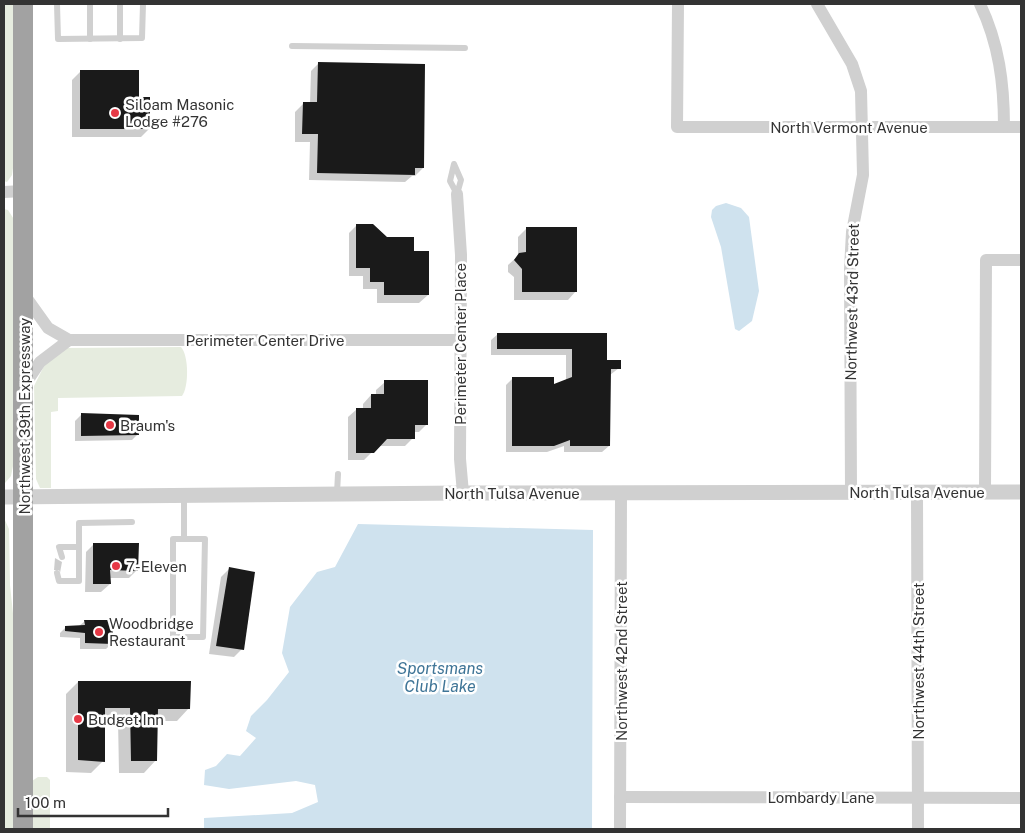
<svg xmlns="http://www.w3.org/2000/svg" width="1025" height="833" font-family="'Public Sans',sans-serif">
<rect width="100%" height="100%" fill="#fff"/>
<!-- green -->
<g fill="#e6ecdf">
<path d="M4 4H15L14 161 12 175 7 182 4 181Z"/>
<path d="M4 209 8 210 15 221V456L11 476 5 483Z"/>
<path d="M181 347C189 356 189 387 182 396L58 398V411L51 412V488H40L36 479 34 386 45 364 67 348Z"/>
<path d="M4 518 9 529 10 585 14 623 15 829H4Z"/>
<path d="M38 777H47L50 780V829H32V781Z"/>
</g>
<!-- water -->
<g fill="#cfe2ee">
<path d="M726 203 741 208 749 217 759 291 752 321 739 331 735 329 721 247 711 217 712 210 716 206Z"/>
<path d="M358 524 593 530 592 829H204V818L292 813 318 802 315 785 296 781 229 789 204 785 205 770 216 766 227 754 240 756 256 738 246 731 251 716 267 700 289 672 282 653 290 607 317 572 335 567Z"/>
</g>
<!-- shadow -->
<g fill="#0003">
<path d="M319 63 423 168 415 176H412L405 182 309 180 310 142H295V112L304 103 310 104 311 71Z"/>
<path d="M80 72 138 98 149 129 141 137H72V80Z"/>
<path d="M357 225 413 252 428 295 419 303H377V289H363V276H349V233Z"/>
<path d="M526 229 576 291 568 300H514V277L508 272V265L518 256V237Z"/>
<path d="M498 334H606V361L619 368 610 375 609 446 602 452H564V446L547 452H506V385L513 378 553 385 566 381V355H491V340Z"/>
<path d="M385 382 427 424 419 432H413V438L405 446H378L364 460H348V417L357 409H363V404L371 395H376V390Z"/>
<path d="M81 415 138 434 132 440 75 441V421Z"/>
<path d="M94 544 137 570 129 578H109L110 584 101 592H85L86 552Z"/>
<path d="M55 558 62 562 60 573 59 570H54Z"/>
<path d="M229 569 242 649 234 657 209 654 221 577Z"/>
<path d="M85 621 112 643 106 649H80V638L60 637V633L66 627 79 626Z"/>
<path d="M78 682 189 708 177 721H156V760L144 773H119L118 720H104L103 761 91 773 66 772V694Z"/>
</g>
<!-- building -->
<g fill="#1a1a1a">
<path d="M318 62 425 64 424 168H415V175L317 173 318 134H302L303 102H317Z"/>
<path d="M80 70H139V97H150V129H80Z"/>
<path d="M356 224H373L387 237H414V251H429V295H384V282H370V268H356Z"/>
<path d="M526 227H577V292H522V269L514 260 519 253 526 252Z"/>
<path d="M497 333H607V360H621V369H611L610 446H570V440L554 446H512V377H554V384L572 377V349H497Z"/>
<path d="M384 380H428V425H415V439H387L374 453H356V408H371V394H384Z"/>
<path d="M81 413 139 415V435L81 436Z"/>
<path d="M93 543H139L138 571 110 570 111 584H93Z"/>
<path d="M229 567 255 572 244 650 216 646Z"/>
<path d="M84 620H113V644L85 643V633L65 631V626L85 625Z"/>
<path d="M78 681H191L190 709H158L157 761H131L130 708H105V762L78 760Z"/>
</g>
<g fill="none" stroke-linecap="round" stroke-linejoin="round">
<!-- service -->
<g stroke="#d0d0d0" stroke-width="6">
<path d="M57 4 58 39 142 38 143 4"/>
<path d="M90 4V39"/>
<path d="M120 39V4"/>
<path d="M292 46 465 48"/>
<path d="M454 164 461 180 457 194 450 181Z"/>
<path d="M337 493 338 474"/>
<path d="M184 539H173V637H203L205 539H184V496"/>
<path d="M62 557 59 547H79"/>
<path d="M57 573 59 581H79V523L132 522"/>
</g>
<!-- minor -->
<g stroke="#d0d0d0" stroke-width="12">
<path d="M678 4 677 127H1021"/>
<path d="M817 4 852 64 861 91 863 175 852 232 850 269 851 492"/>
<path d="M980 4C999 44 1004 83 1004 127"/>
<path d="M4 192 23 191"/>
<path d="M457 194 461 255 460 459 463 493"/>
<path d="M23 293 48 328 69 340H461"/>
<path d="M24 386 40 362 69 340"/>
<path d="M917 492 918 829"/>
<path d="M985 492 986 260H1021"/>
<path d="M620 797 1021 798"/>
<path d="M620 829 621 493"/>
</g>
<!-- tertiary -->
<path stroke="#d0d0d0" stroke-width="15" d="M4 497 463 493 1021 492"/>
<!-- trunk -->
<path stroke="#a2a2a2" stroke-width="20" d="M23 4V829"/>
</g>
<!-- markers -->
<g fill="#e63946" stroke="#fff" stroke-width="2">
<circle cx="115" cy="113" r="5"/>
<circle cx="110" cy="425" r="5"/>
<circle cx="116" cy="566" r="5"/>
<circle cx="99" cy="632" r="5"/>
<circle cx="78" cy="719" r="5"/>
</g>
<g text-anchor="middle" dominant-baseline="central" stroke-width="5" stroke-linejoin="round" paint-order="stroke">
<!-- poi labels -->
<g font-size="15" fill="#333" stroke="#fff" text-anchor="start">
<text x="125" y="104">Siloam Masonic<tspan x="125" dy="17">Lodge #276</tspan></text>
<text x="120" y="425">Braum's</text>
<text x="126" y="566">7-Eleven</text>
<text x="109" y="623">Woodbridge<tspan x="109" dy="17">Restaurant</tspan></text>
<text x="88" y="719">Budget Inn</text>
</g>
<!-- street labels -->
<g font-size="15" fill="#333" stroke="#fff">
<text x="849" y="127">North Vermont Avenue</text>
<text transform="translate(852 302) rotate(-89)">Northwest 43rd Street</text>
<text x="265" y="340">Perimeter Center Drive</text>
<text transform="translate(460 344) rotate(-90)">Perimeter Center Place</text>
<text transform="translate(24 416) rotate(-90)">Northwest 39th Expressway</text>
<text x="917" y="492">North Tulsa Avenue</text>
<text x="512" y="493">North Tulsa Avenue</text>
<text transform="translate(621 661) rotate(-90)">Northwest 42nd Street</text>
<text transform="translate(918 661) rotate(-90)">Northwest 44th Street</text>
<text x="821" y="797">Lombardy Lane</text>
</g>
<!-- water labels -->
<g font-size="16" font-style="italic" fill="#3f7597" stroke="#fff">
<text x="440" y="668">Sportsmans<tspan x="440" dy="18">Club Lake</tspan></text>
</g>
</g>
<!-- border -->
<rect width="1025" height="833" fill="none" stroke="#333333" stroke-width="10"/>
<!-- scale -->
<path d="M18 808v8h150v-8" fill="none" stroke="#333333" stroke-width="2.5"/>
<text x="25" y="808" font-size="15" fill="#333333" stroke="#ffffff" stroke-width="4" paint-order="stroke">100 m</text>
</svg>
